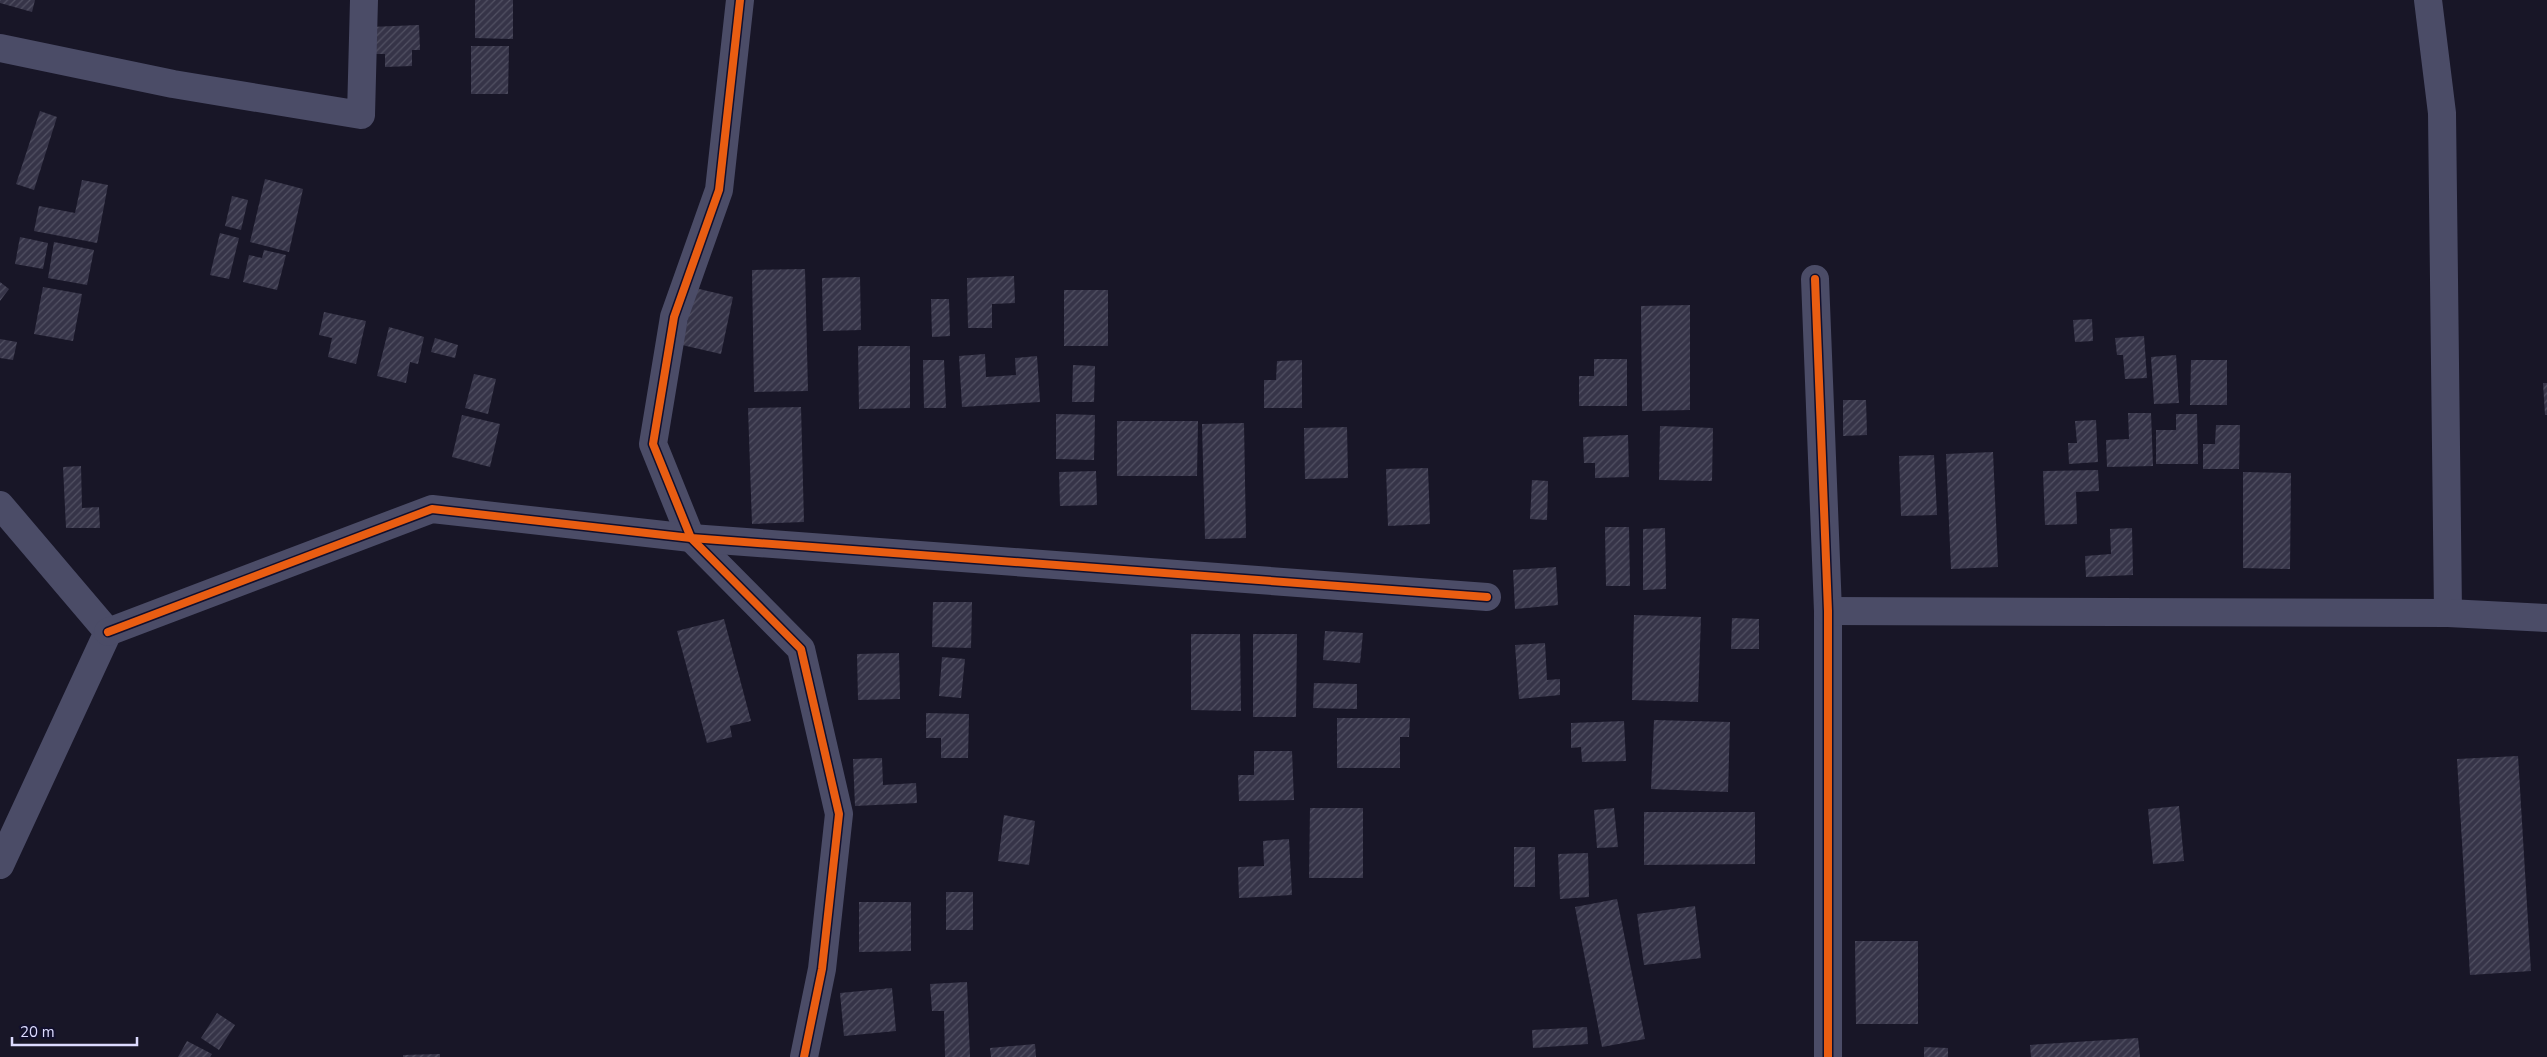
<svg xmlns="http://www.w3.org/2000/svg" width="2547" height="1057" font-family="'Nunito Sans',sans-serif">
<defs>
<pattern id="building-hatch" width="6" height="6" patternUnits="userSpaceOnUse" patternTransform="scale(1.25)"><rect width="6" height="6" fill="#363448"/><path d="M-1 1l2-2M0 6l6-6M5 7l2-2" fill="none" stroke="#525163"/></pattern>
</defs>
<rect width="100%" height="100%" fill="#181627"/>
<!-- building -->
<g fill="url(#building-hatch)">
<path d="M0 0H35L32 12 0 3Z"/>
<path d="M475 0H513V39L475 38Z"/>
<path d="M419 25 420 50H412V66L385 67V54H371L370 27Z"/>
<path d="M471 46H509L508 94H471Z"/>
<path d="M40 111 57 117 34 190 16 184Z"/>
<path d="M265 179 303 189 289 252 250 242Z"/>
<path d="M82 180 108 185 97 243 34 231 39 206 75 213Z"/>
<path d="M232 196 248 200 241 230 225 226Z"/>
<path d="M220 233 239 238 229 279 210 275Z"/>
<path d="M20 237 48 243 43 269 15 264Z"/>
<path d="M54 242 94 250 87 285 48 278Z"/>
<path d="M264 250 286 255 277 290 243 282 249 255 262 258Z"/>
<path d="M805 269 808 391 754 392 752 270Z"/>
<path d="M1014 276 1015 303 992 304V328H968L967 278Z"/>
<path d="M860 277 861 330 823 331 822 278Z"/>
<path d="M0 282 9 289 0 301Z"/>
<path d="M43 287 82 294 73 341 34 334Z"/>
<path d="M695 288 733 297 721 354 682 345Z"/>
<rect x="1064" y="290" width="44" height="56"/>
<path d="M931 299H949L950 336 932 337Z"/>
<path d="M1690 305V410L1642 411 1641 306Z"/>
<path d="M324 312 366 321 356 364 328 357 332 338 319 335Z"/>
<path d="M2092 319 2093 341 2075 342 2073 320Z"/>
<path d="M389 327 424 337 418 364 410 362 406 383 377 376Z"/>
<path d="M2144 336 2147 378 2125 379 2123 355H2117L2115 338Z"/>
<path d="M435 338 458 345 455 358 431 352Z"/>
<path d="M0 339 17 342 13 360 0 358Z"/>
<path d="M858 346H910V408L859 409Z"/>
<path d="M985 354 986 377 1016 375 1015 358 1037 356 1040 402 962 407 959 356Z"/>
<path d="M2176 355 2179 403 2154 404 2151 357Z"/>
<path d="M1594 359H1627V406H1579V376H1594Z"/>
<path d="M923 360H944L946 408H924Z"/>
<path d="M1302 360V408H1264V380H1276L1277 361Z"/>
<path d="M2191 360H2227V405H2190Z"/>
<path d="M1073 365 1095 366 1094 402H1072Z"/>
<path d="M474 374 496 379 488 414 465 408Z"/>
<path d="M2543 383H2547V415H2545Z"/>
<path d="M1843 400H1866L1867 435 1843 436Z"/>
<path d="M801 407 804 522 752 524 748 408Z"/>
<path d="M2128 413H2151L2153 466 2107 467 2106 440 2129 439Z"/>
<path d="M1056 414 1095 415 1094 460 1056 459Z"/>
<path d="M2176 414H2197L2198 464H2156V430H2176Z"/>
<path d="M462 415 500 424 490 467 452 457Z"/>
<path d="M2096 420 2098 462 2069 464 2068 443H2077L2075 421Z"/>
<path d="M1117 421H1198L1197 476H1117Z"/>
<path d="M1244 423 1246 538 1205 539 1202 424Z"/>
<path d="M2216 425H2240L2239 469H2203V444H2215Z"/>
<path d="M1660 426 1713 428 1712 481 1659 480Z"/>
<path d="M1347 427 1348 478 1305 479 1304 428Z"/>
<path d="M1628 435 1629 477 1595 478V463H1584L1583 437Z"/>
<path d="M1993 452 1998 567 1951 569 1946 454Z"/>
<path d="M1934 455 1937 515 1901 516 1899 456Z"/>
<path d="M81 466 82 508 99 507 100 528H66L63 467Z"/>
<path d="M1428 468 1430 524 1388 526 1386 469Z"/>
<path d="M2098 470 2099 491 2076 492 2077 524 2045 525 2043 471Z"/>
<path d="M1096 471 1097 505 1060 506 1059 472Z"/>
<path d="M2243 472 2291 473 2290 569 2243 568Z"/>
<path d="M1532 480 1548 481 1547 520 1530 519Z"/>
<path d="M1605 527H1629L1630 586H1606Z"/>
<path d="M1665 528 1666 589 1643 590V529Z"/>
<path d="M2132 528 2133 575 2086 577 2085 556 2111 554 2110 529Z"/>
<path d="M1556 567 1558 605 1515 609 1513 570Z"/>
<path d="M933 602H972L971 648 932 647Z"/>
<path d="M1634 615 1701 617 1698 702 1632 700Z"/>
<path d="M1732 618 1759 619V649H1731Z"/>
<path d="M724 619 751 721 730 726 732 737 707 743 677 631Z"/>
<path d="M1325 631 1363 633 1360 663 1323 660Z"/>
<path d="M1191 634H1240L1241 711 1191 710Z"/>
<path d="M1253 634H1297L1296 717H1253Z"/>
<path d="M1545 643 1547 680 1560 679V695L1519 699 1515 645Z"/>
<path d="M899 653 900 699 858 700 857 654Z"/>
<path d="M942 657 965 659 961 698 939 696Z"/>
<path d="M1314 683 1357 684V709L1313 708Z"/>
<path d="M926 713 969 714 968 758H941V738H926Z"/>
<path d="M1337 718H1410L1409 737H1400V768H1337Z"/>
<path d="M1654 720 1730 722 1728 792 1651 789Z"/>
<path d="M1624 721 1626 761 1582 762 1581 747 1571 748V723Z"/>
<path d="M1254 751H1292L1294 800 1239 801 1238 775H1254Z"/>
<path d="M2518 756 2531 971 2470 975 2457 759Z"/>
<path d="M882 758 883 785 916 783 917 803 855 806 853 759Z"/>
<path d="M2179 806 2184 861 2153 864 2148 809Z"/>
<path d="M1310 808H1363V878H1309Z"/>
<path d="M1614 808 1618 847 1597 848 1594 810Z"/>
<path d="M1644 812H1755V864L1644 865Z"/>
<path d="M1004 815 1035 821 1029 865 998 861Z"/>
<path d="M1289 839 1292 895 1239 898 1238 867 1264 866 1263 841Z"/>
<rect x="1514" y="847" width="21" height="40"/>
<path d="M1588 853 1589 897 1560 899 1558 854Z"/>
<rect x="946" y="892" width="27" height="38"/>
<path d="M1617 899 1645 1039 1602 1047 1575 907Z"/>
<path d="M859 902H911V951L859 952Z"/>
<path d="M1695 906 1701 958 1644 965 1637 914Z"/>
<path d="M1855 941H1918V1024H1856Z"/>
<path d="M967 982 970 1057H945L944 1011H932L930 984Z"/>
<path d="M892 988 896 1031 844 1036 840 993Z"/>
<path d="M217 1013 235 1025 219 1050 201 1038Z"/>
<path d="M1587 1027 1588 1044 1533 1048 1532 1030Z"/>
<path d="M2138 1038 2140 1057H2031L2030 1045Z"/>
<path d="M187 1041 212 1054 210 1057H178Z"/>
<path d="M1035 1044 1036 1057H991L990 1048Z"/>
<path d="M1924 1047 1948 1048V1057H1924Z"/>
<path d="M440 1054V1057H403V1055Z"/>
</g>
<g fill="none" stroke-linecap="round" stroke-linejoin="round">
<!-- street -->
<g stroke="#4b4c67" stroke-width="28">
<path d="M740 0 719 190 674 317 653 444 691 538 801 649 839 814 822 969 804 1057"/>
<path d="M2428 0 2442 113 2448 613"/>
<path d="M0 48 173 84 361 115 364 0"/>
<path d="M1815 279 1828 611V1057"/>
<path d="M0 505 108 632 0 865"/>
<path d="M1828 611 2448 613 2547 618"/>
<path d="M108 632 432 509 691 538 1487 597"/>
</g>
<defs>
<g id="cycleway">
<path d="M740 0 719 190 674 317 653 444 691 538 801 649 839 814 822 969 804 1057"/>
<path d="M1815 279 1828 611V1057"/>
<path d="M108 632 432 509 691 538 1487 597"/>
</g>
</defs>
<!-- cycleway casing -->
<use href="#cycleway" stroke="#12102d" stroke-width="11"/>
<!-- cycleway -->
<use href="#cycleway" stroke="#e95d12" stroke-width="8"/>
</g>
<!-- scale -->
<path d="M12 1037v8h125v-8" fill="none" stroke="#dcdbff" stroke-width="2.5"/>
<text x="20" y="1037" font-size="15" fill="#dcdbff" stroke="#12102d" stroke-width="4" paint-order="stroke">20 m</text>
</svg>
